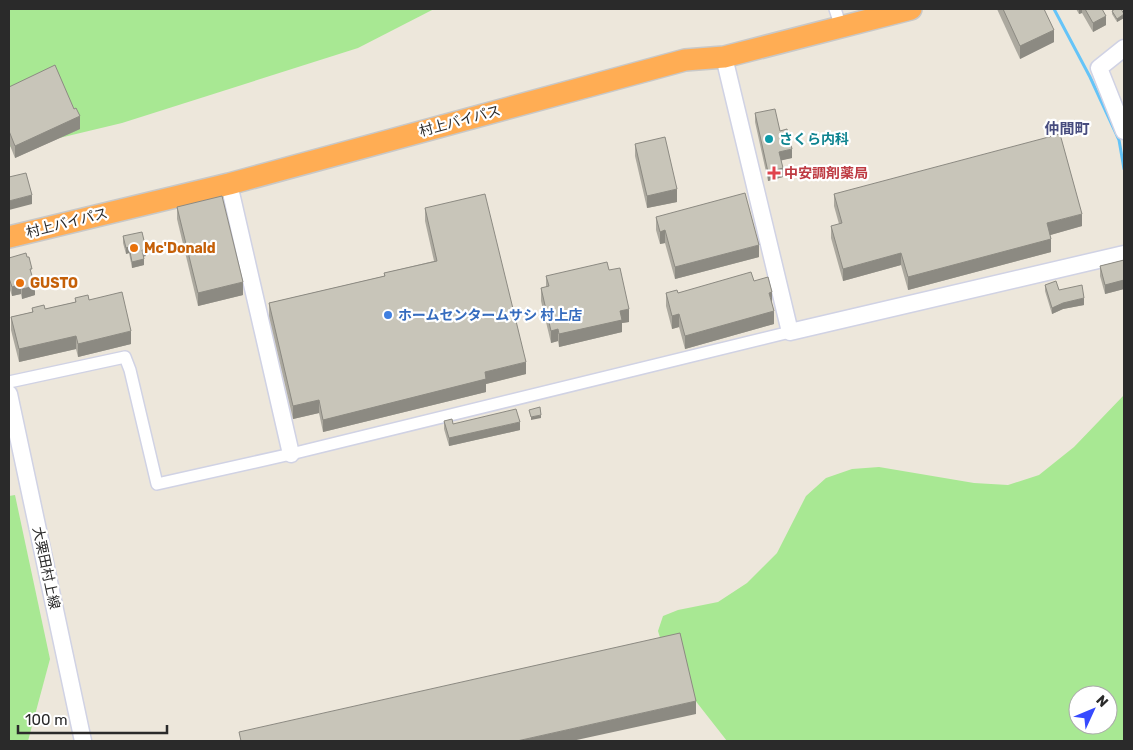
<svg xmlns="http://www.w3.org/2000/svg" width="1133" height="750" font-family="Rubik,'Noto Sans JP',sans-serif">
<rect width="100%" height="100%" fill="#ede7db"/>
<!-- green -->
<g fill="#a8e893" fill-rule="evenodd">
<path d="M9 9H434L358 48 122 123 51 140 9 147Z"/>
<path d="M1124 395V741H727L669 667 658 631 663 616 678 610 718 602 747 583 777 553 806 496 826 478 852 469 879 467 974 483 1008 485 1039 475 1074 447ZM1078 695H1108V725H1078Z"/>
<path d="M15 495 50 659 28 741H9V496Z"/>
</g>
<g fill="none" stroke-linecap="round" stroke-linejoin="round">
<!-- stream -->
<path stroke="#65c4f8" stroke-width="3" d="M1054 9 1090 77 1119 140 1124 169"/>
<defs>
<g id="street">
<path d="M835 9 841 27"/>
<path d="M9 382 125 357 130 370 157 484 291 454 790 332"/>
</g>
<g id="secondary">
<path d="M1124 48 1099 68 1124 131"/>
<path d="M724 57 790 332 1124 254"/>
<path d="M229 184 291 454"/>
<path d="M9 394 83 741"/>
</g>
<path id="highway" d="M9 237 229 184 685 60 724 57 911 9"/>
</defs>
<!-- street casing -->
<use href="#street" stroke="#d0d2e4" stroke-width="14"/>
<!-- secondary casing -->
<use href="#secondary" stroke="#d0d2e4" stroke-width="19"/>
<!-- highway casing -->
<use href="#highway" stroke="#c8c8c8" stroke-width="24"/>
<!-- street -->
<use href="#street" stroke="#fff" stroke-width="11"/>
<!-- secondary -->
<use href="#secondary" stroke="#fff" stroke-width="16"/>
<!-- highway -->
<use href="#highway" stroke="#ffad54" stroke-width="21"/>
</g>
<!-- wall -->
<g fill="#aca99f">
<path d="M997 9H1044L1054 42 1020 59Z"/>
<path d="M1076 9H1102L1106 25 1093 32 1082 13 1079 14Z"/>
<path d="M1112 11 1124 18 1117 22 1112 14Z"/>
<path d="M9 87 74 109 80 129 15 158 9 143Z"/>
<path d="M755 113 780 131 792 158 781 160 783 177 768 181 755 122Z"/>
<path d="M635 144 677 202 647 208 635 156Z"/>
<path d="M834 194 1082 226 1050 235 1051 252 908 290 901 265 843 281 831 238V226L839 224 834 206Z"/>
<path d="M177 207 243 295 198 306 177 219Z"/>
<path d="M425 208 526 374 486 384V392L323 432 319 413 293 419 269 316V303L384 276V273L434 261 425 221Z"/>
<path d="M656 217 759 257 675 279 665 243 660 244 656 230Z"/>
<path d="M123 236 146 256H143L144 265 132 268 129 253 126 254 123 243Z"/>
<path d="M9 258 32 278 35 295 22 299 21 294 12 296 9 287Z"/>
<path d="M1124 260V289L1105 294 1100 276V266Z"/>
<path d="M609 270 629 322 622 323V332L559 347 558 341 551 343 541 301V288L546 287V276Z"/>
<path d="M754 281 772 304 774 324 685 349 679 327 672 329 666 306V293H678Z"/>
<path d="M1045 285 1059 290 1084 305 1063 309 1052 314 1045 291Z"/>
<path d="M75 298 89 300 131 344 78 357 76 349 19 362 11 330V317L32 312V308L45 309 75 302Z"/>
<path d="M444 421 453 424 520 430 449 446 444 429Z"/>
</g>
<!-- shaded-wall -->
<g fill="#8c8a82">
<path d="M1079 9H1082V13L1079 14Z"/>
<path d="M1124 14V18L1117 22V19Z"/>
<path d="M1106 16V25L1093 32V23Z"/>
<path d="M1054 30V42L1020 59V46Z"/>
<path d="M80 116V129L15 158V146Z"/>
<path d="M792 149V158L779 161V152Z"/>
<path d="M783 168V177L768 181V172Z"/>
<path d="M677 189V202L647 208V196Z"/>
<path d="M32 195V204L9 210V201Z"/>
<path d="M1082 214V226L1047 236V223Z"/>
<path d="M665 230V243L660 244V232Z"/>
<path d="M1051 239V252L908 290V277Z"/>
<path d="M759 245V257L675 279V267Z"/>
<path d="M129 247V253L126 254V248Z"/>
<path d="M146 249V256L142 257V250Z"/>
<path d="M901 253V265L843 281V269Z"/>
<path d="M144 259V265L132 268V262Z"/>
<path d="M1124 279V289L1105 294V285Z"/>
<path d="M243 282V295L198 306V293Z"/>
<path d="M21 284V294L12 296V287Z"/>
<path d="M35 286V295L22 299V289Z"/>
<path d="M772 292V304L769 293Z"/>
<path d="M1084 298V305L1063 309 1052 314V308L1063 303Z"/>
<path d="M629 309V322L622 323V332L559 347V334L620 311Z"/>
<path d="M774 311V324L685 349V336Z"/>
<path d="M679 314V327L672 329V316Z"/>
<path d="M558 329V341L551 343V331Z"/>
<path d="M131 331V344L78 357V344Z"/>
<path d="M76 336V349L19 362V349Z"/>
<path d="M526 362V374L486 384V392L323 432V420L485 372Z"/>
<path d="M319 400V413L293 419V406Z"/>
<path d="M541 415V418L531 420V417Z"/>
<path d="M520 422V430L449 446V438Z"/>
<path d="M696 701V714L572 741H517Z"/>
</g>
<!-- building -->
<g fill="#c8c5b9" stroke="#8c8a82">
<path d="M1003 9H1044L1054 30 1020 46Z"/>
<path d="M1085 9H1102L1106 16 1093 23Z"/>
<path d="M1115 9H1121L1124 14 1117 19 1112 11Z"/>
<path d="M55 65 74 109 76 108 80 116 15 146 9 131V87Z"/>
<path d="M775 109 780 131 787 129 792 149 779 152 783 168 768 172 755 113Z"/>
<path d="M1060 134 1082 214 1047 223 1051 239 908 277 901 253 843 269 831 226 842 223 834 194Z"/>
<path d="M665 137 677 189 647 196 635 144Z"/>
<path d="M26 173 32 195 9 201V177Z"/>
<path d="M745 193 759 245 675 267 665 230 660 232 656 217Z"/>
<path d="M485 194 526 362 485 372 486 379 323 420 319 400 293 406 269 303 385 276 384 273 437 261 425 208Z"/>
<path d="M222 196 243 282 198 293 177 207Z"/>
<path d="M142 232 146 249 142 250 144 259 132 262 129 247 126 248 123 236Z"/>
<path d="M26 253 27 257H29L32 269H30L35 286 22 289 21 284 12 287 9 278V258Z"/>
<path d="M1124 260V280L1105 285 1100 266Z"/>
<path d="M607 262 609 270 620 268 629 309 620 311 622 320 559 334 558 329 551 331 541 288 549 286 546 276Z"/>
<path d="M751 272 754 281 768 277 772 292 769 293 774 311 685 336 679 314 672 316 666 293 677 290 678 293Z"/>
<path d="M1056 281 1059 290 1082 285 1084 298 1063 303 1052 308 1045 285Z"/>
<path d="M122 292 131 331 78 344 76 336 19 349 11 317 33 312 32 308 44 305 45 309 76 302 75 298 88 295 89 300Z"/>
<path d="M540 407 541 415 531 417 529 410Z"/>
<path d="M516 409 520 422 449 438 444 421 452 419 453 424Z"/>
<path d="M680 633 696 701 517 741H241L239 732Z"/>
</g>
<!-- markers -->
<circle fill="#0f9aa8" stroke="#fff" stroke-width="2" cx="769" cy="139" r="5"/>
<path fill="#e0444e" stroke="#fff" stroke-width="2" d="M771.5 165.5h5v5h5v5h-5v5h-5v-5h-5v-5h5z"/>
<g fill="#e8710a" stroke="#fff" stroke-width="2">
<circle cx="134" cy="248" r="5"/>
<circle cx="20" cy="283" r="5"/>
</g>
<circle fill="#3f7fe0" stroke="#fff" stroke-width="2" cx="388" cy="315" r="5"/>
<g text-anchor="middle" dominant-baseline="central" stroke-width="4.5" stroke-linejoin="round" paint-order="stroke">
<!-- street labels -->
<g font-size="14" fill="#2a2a2a" stroke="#fff">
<text transform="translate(460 121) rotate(-15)">村上バイパス</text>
<text transform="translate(67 223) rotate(-14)">村上バイパス</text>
<text transform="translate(46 568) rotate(78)">大栗田村上線</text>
</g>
<!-- culture labels -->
<g font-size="14" font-weight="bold" fill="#0d838f" stroke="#fff" text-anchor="start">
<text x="779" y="139">さくら内科</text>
</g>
<!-- health labels -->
<g font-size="14" font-weight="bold" fill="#be3a42" stroke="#fff" text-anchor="start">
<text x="784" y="173">中安調剤薬局</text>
</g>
<!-- food labels -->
<g font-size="14" font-weight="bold" fill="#c56008" stroke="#fff" text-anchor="start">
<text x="144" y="248">Mc'Donald</text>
<text x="30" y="283">GUSTO</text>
</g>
<!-- shop labels -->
<g font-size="14" font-weight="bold" fill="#366cbe" stroke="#fff" text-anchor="start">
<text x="398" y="315">ホームセンタームサシ 村上店</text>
</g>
<!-- neighbourhood labels -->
<g font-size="15" font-weight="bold" fill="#474c7e" stroke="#fff">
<text x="1067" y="129">仲間町</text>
</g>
</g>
<!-- border -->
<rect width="1133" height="750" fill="none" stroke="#2a2a2a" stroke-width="20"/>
<!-- north arrow -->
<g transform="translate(1093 710) rotate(46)"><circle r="24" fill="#ffffff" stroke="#aaaaaa"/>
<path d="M0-4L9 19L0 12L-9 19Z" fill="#364aff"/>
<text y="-8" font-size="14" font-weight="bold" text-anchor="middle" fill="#2a2a2a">N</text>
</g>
<!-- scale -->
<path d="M18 725v8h149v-8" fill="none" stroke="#2a2a2a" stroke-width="2.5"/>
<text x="25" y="725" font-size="15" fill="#2a2a2a" stroke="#ffffff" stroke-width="4" paint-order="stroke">100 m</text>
</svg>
